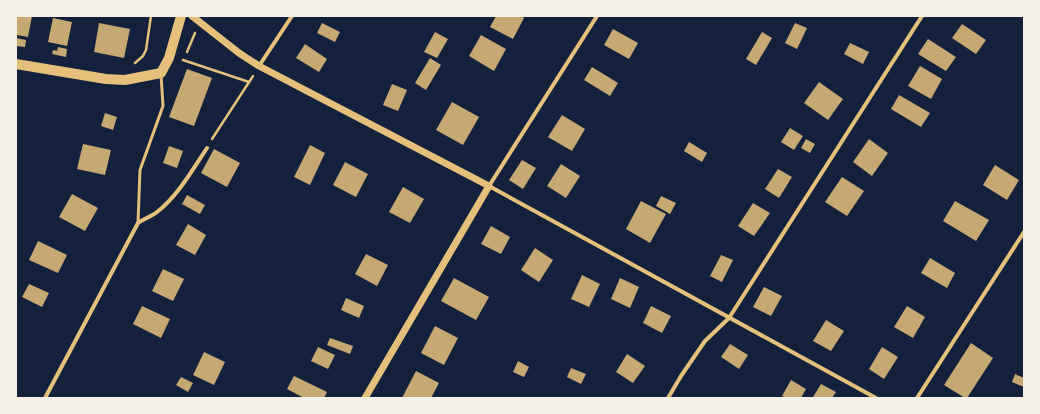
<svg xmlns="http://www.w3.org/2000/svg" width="1040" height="414" font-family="'Source Sans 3',sans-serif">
<rect width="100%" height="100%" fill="#14213d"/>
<!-- building -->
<g fill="#c6a872">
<path d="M16 16H32L28 37 16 35Z"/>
<path d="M496 16H521L524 18 513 39 490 27Z"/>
<path d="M53 18 72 22 67 46 48 42Z"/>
<path d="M99 23 130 29 124 58 94 52Z"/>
<path d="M322 23 340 32 335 42 317 33Z"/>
<path d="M795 23 807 28 797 49 785 43Z"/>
<path d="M962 24 986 40 976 54 952 38Z"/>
<path d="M613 29 638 43 629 59 604 45Z"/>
<path d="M435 32 448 39 437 58 424 52Z"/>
<path d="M762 32 772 38 756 65 746 59Z"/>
<path d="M481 35 506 49 494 71 469 56Z"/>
<path d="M16 38 26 40 25 47 16 46Z"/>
<path d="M928 39 956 57 946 71 918 54Z"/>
<path d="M850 43 869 52 863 64 844 54Z"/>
<path d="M305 44 327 59 319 72 296 58Z"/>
<path d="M58 47 67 49 66 57 52 54 53 50 57 51Z"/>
<path d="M430 58 441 65 426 90 415 83Z"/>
<path d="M920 66 942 79 931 99 908 86Z"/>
<path d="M592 67 618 83 610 96 584 80Z"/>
<path d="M187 69 212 78 194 126 169 117Z"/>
<path d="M819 82 843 99 828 120 804 103Z"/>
<path d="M392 84 407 90 398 111 383 105Z"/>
<path d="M899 95 930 113 921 127 891 109Z"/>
<path d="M452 102 479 117 463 145 436 130Z"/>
<path d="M105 113 117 117 113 130 101 126Z"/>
<path d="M562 115 585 129 572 151 548 137Z"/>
<path d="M790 128 803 136 794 150 781 142Z"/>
<path d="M806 139 815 144 810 153 801 148Z"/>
<path d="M869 139 888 153 872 176 853 162Z"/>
<path d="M689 142 707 153 702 162 684 151Z"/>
<path d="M83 144 111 150 105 175 77 169Z"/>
<path d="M310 145 325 153 310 185 294 177Z"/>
<path d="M169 146 183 151 177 168 163 163Z"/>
<path d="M214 149 240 163 227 187 201 173Z"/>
<path d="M522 160 536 168 523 189 509 180Z"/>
<path d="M345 162 368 174 356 197 333 185Z"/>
<path d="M561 164 580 176 566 198 547 186Z"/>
<path d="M995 165 1019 180 1007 200 983 185Z"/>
<path d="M778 169 792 177 779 198 765 189Z"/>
<path d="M842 177 864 191 847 216 825 202Z"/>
<path d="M403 187 424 199 410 223 389 212Z"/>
<path d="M72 194 98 208 85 231 59 217Z"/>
<path d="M187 195 205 205 200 214 182 204Z"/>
<path d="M661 196 676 203 670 214 656 206Z"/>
<path d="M641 201 666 214 650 243 626 229Z"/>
<path d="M955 201 989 220 976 241 943 221Z"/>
<path d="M753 203 770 213 754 236 738 226Z"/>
<path d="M188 224 206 235 195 255 176 245Z"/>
<path d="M491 226 510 237 501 254 481 244Z"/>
<path d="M38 241 67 255 58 273 29 260Z"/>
<path d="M535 248 553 260 539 282 521 270Z"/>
<path d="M366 254 388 265 377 286 355 274Z"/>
<path d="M721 255 733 260 722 282 710 276Z"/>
<path d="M930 258 955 273 947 288 921 273Z"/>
<path d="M163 269 184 279 173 301 152 291Z"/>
<path d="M582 275 600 284 589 307 571 299Z"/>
<path d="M454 278 489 297 476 320 441 301Z"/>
<path d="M620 278 639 287 630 308 611 299Z"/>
<path d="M29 284 49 293 42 307 22 297Z"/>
<path d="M764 287 782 296 771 316 753 307Z"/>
<path d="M346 298 364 306 359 318 341 310Z"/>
<path d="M142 306 170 319 161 338 133 324Z"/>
<path d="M651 306 671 316 662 333 643 323Z"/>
<path d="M907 306 925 317 913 338 894 327Z"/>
<path d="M826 320 844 331 831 351 813 341Z"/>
<path d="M435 326 458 338 444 365 421 353Z"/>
<path d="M330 338 353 346 350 354 327 345Z"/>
<path d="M971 343 993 358 967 398H965L944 385Z"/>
<path d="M730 344 748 355 739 369 721 357Z"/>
<path d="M318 347 335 355 328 369 311 361Z"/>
<path d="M882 347 898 357 884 379 869 369Z"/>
<path d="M204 352 225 362 214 385 193 375Z"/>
<path d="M627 354 645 366 633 383 616 372Z"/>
<path d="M518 361 529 367 524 377 513 372Z"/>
<path d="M571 368 586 374 581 384 567 377Z"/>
<path d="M416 371 439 383 431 398H402Z"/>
<path d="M1015 374 1024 378V387L1012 382Z"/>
<path d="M294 376 327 392 324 398H304L287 389Z"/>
<path d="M181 377 193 383 188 392 176 385Z"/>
<path d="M791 380 806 389 801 398H786L782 396Z"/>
<path d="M821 384 836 392 832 398H816L813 397Z"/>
</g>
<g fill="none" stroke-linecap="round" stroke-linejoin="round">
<!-- path -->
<g stroke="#e5c07b" stroke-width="2.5">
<path d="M187 52 195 33"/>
<path d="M183 60 249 82"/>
<path d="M135 63 143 56 146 50 151 16"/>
<path d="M212 139 253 76"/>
</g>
<!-- service -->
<path stroke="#e5c07b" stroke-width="3" d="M138 223 140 170 163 106 161 75"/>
<!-- minor -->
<g stroke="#e5c07b" stroke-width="4">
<path d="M597 16 489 186 876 398"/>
<path d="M259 66 292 16"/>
<path d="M45 398 138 223C144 219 152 216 157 212 177 197 193 169 207 148"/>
<path d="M668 398 681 376 705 341 729 318 922 16"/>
<path d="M917 398 1024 232"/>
</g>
<!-- tertiary -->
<path stroke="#e5c07b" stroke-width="7" d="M192 16 239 53 259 66 489 186 365 398"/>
<!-- primary -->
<path stroke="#e5c07b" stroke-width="10" d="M16 64 106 79 125 80 161 73 169 58 181 16"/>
</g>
<!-- border -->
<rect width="1040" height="414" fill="none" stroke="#f6f1e7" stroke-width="34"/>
</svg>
